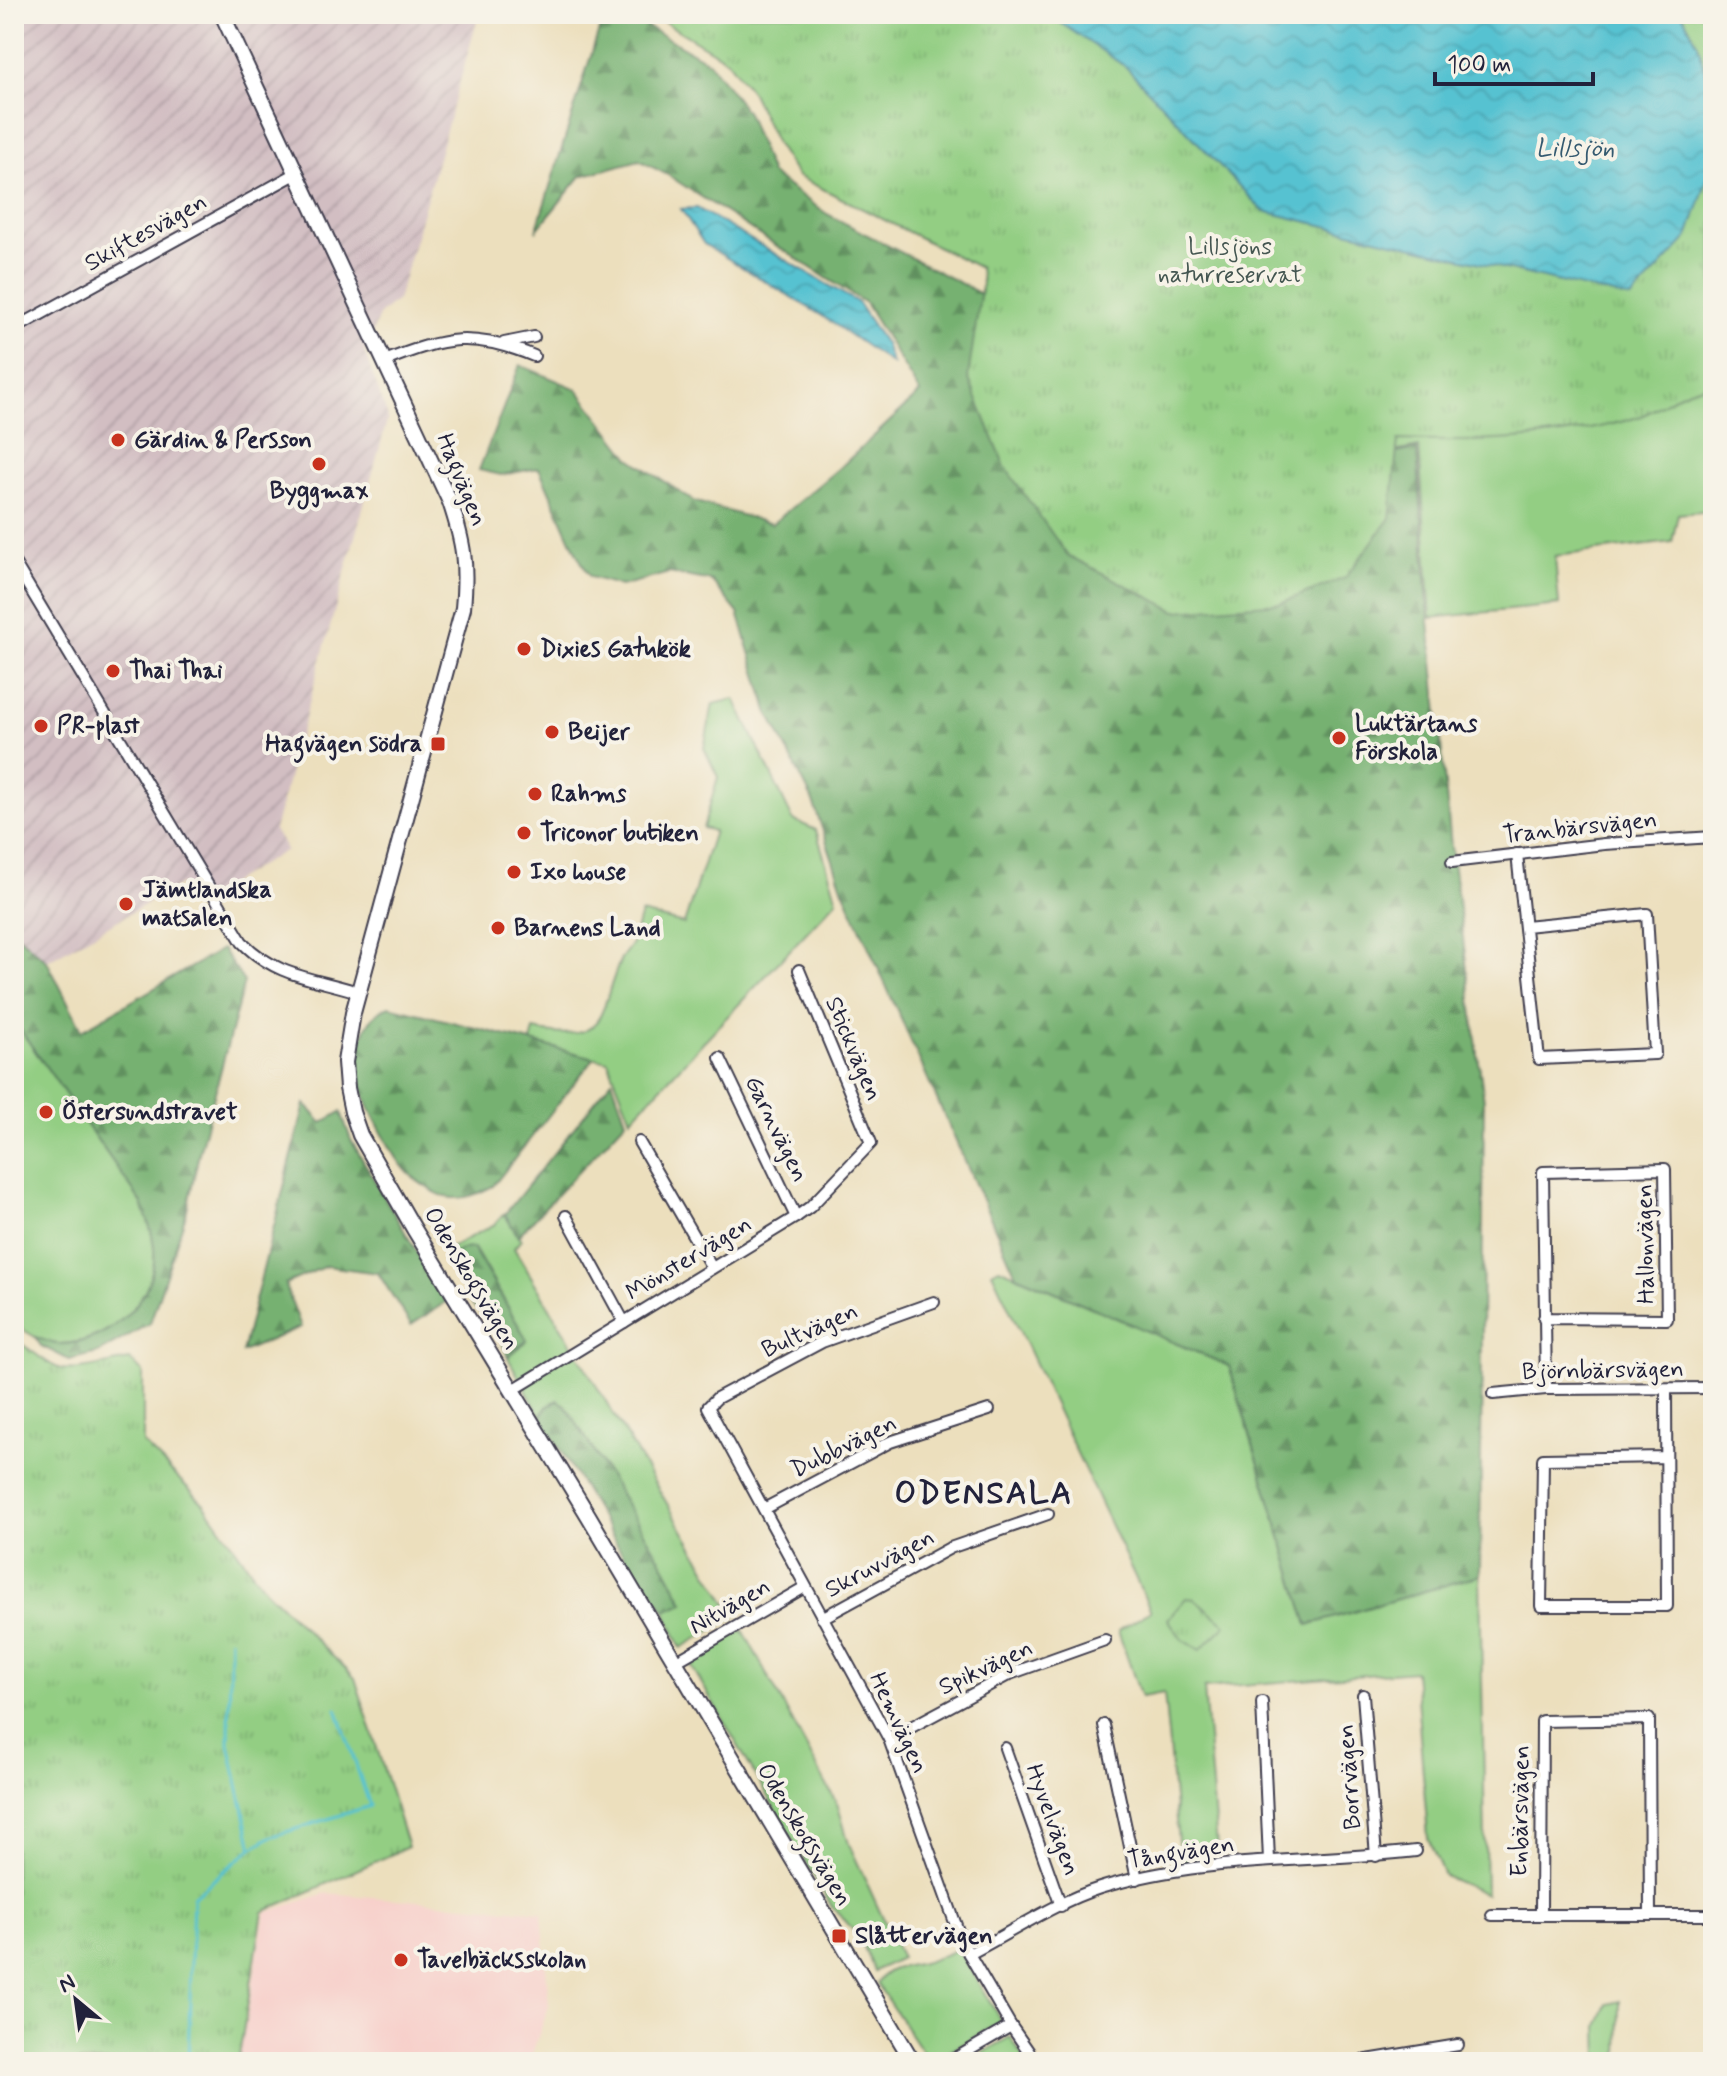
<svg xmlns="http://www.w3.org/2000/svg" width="1727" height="2076" font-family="Mynerve,sans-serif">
<defs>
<pattern id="industrial-furrows" width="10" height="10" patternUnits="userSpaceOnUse" patternTransform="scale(2)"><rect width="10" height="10" fill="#d2bec2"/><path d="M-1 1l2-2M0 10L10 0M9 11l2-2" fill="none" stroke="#b4a3a8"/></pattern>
<pattern id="forest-firs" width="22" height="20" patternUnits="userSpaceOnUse" patternTransform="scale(2)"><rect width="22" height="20" fill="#76b171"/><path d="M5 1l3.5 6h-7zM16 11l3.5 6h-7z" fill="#60905e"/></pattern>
<pattern id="park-tufts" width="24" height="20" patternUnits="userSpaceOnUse" patternTransform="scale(2)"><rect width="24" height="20" fill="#93ce83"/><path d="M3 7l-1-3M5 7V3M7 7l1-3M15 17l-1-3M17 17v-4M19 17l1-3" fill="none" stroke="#7eb172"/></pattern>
<pattern id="water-waves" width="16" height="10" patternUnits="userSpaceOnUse" patternTransform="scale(2)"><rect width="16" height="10" fill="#57c2d1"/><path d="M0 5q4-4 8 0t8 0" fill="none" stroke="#4ba6b4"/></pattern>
</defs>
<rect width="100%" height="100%" fill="#f7f3e8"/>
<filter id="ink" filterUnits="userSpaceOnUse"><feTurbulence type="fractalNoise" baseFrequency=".0125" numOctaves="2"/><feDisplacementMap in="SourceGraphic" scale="16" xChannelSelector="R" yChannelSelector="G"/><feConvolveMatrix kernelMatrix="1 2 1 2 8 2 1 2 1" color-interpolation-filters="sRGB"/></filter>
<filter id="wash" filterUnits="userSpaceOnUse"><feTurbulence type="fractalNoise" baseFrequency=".006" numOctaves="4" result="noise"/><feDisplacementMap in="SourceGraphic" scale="32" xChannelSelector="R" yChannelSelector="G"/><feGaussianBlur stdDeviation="1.8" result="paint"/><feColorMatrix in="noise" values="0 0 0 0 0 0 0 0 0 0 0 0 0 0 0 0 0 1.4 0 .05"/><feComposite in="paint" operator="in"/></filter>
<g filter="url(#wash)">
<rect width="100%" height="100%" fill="#ecdfbd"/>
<!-- built -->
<path fill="#f7d0cb" d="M326 1893 542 1912 549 2006 529 2062H239L265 1913Z"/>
<!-- industrial -->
<path fill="url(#industrial-furrows)" d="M14 14H479L398 299 380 314 364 351 388 417 274 830 286 850 194 905 181 884 47 961 14 932Z"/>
<!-- grass -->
<g fill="#93ce83" stroke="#5a785f" stroke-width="2">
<path d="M1713 378V511L1678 514 1672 542 1555 556 1559 605 1431 618 1419 447 1363 458 1359 433Z"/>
<path d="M735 699 793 820 816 830 837 900 631 1119 608 1061 531 1042 534 1030C611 1046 597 1012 621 959 624 953 629 949 632 943 636 934 638 922 641 913L684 924 714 831 703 828 718 777 704 748 713 704Z"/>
<path d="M14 1021 141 1202C149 1222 158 1247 153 1268 144 1311 103 1343 59 1344 43 1344 27 1332 14 1324Z"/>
<path d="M504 1214 521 1240 514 1248 735 1617 681 1648 665 1611 684 1602 665 1567 566 1406 558 1400 547 1406 541 1417 508 1358 527 1340 474 1248 462 1249 445 1259 446 1250 495 1224Z"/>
<path d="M999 1268 1229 1366 1308 1625 1480 1575 1486 1894 1444 1876 1428 1838 1415 1671 1204 1688 1218 1859 1180 1862 1164 1693 1141 1697 1118 1631 1151 1611 992 1272Z"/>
<path d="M743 1630 838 1806 849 1844 901 1958 874 1971C865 1944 852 1926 832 1907L691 1665 694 1659Z"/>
<path d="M958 1949 1002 2022 929 2062 877 1984C886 1966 905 1967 922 1963 934 1960 946 1954 958 1949Z"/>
<path d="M1620 2001 1619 2062H1599L1598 2026 1607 2004Z"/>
<path d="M1010 2037 1026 2062H967Z"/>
</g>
<!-- forest -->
<g fill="url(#forest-firs)" stroke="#4c6a56" stroke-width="2">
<path d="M604 14H625L709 62 747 113 771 174 827 214 1083 347 1362 460 1417 449 1429 621 1451 846 1484 1101 1480 1575 1308 1625 1229 1366 1016 1275 843 890 812 799 769 714 738 613 712 581 669 573 621 586 590 577 577 554 539 468 501 475 479 470 520 365 577 389 630 458 693 501 772 524 845 463 920 393 865 303 666 174 639 160 581 176 536 231Z"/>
<path d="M14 932 47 961 82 1030 222 949 244 982 199 1153 186 1214 150 1323 98 1353 69 1360 41 1346 35 1337C42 1339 51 1344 59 1344 102 1344 144 1311 153 1268 158 1247 149 1222 141 1202L14 1021Z"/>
<path d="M389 1006 594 1058 493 1186C479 1193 468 1199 452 1198 438 1197 414 1180 405 1169 392 1154 363 1100 360 1081 356 1053 361 1017 389 1006Z"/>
<path d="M612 1080 626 1121 518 1236 505 1214Z"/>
<path d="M305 1104 322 1123 341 1112 351 1140 446 1302 411 1325 378 1273 326 1266 285 1284 301 1327 242 1352Z"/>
<path d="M473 1248 527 1340 508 1358 499 1335 486 1317 473 1306 447 1259 462 1249Z"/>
<path d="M558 1400 566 1406 665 1567 684 1603 665 1611 651 1592 640 1583 541 1417 547 1407Z"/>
</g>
<!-- park -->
<g fill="url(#park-tufts)" stroke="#5a785f" stroke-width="2">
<path d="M651 14H1713V383C1702 386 1689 389 1678 395 1664 402 1651 414 1635 418 1558 441 1478 443 1398 440L1390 518 1345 578 1280 603 1176 611 1067 555 1005 467 968 377 982 283 980 268 797 176 777 146 752 93 727 60Z"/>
<path d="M14 1340C29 1347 41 1360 56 1367 70 1375 112 1362 130 1360L143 1372V1443L204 1504 265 1590 355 1678 408 1847 263 1912 238 2062H14Z"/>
<path d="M1186 1598 1195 1599 1226 1625 1200 1650 1182 1639 1168 1619Z"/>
</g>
<!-- water -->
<g fill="url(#water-waves)" stroke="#3c7286" stroke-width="2">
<path d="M1047 14H1682L1698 44 1713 104V162L1688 237 1631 299 1263 211 1126 67Z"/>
<path d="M697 208 857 302 885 344 892 364 824 317 704 244 681 209Z"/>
</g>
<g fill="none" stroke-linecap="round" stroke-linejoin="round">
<!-- stream -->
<g stroke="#57c2d1" stroke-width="3">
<path d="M230 1639 229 1744 252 1848"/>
<path d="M188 2062 193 1897 252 1848 270 1837 370 1806 337 1709"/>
</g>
</g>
</g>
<g filter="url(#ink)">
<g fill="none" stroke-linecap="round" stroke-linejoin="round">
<defs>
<g id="street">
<path d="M14 329 297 173"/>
<path d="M504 343 534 337"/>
<path d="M385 361C445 337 472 331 534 356"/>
<path d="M14 562 242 942C276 977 314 978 358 992"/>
<path d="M1517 854 1539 1059 1655 1054 1647 914 1525 926"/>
<path d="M1452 862 1604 844 1713 837"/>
<path d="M720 1058 796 1217"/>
<path d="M639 1142 712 1268"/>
<path d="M566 1216 624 1322"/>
<path d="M934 1302 822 1342 717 1398 708 1407 889 1739 962 1942 1011 2026 1036 2062"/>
<path d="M1544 1318 1667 1319 1665 1169 1543 1172 1546 1389"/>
<path d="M513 1390 796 1217 810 1207 871 1143 799 970"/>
<path d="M1666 1390 1667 1606H1541L1543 1459 1666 1457"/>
<path d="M1493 1394 1546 1389 1713 1388"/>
<path d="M764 1509 890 1442 989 1410"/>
<path d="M822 1618 950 1548 1048 1514"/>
<path d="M675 1662 805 1587"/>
<path d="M1363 1695 1376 1856"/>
<path d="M1262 1702 1269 1860"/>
<path d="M1104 1725 1137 1879"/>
<path d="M889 1739 1010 1674 1105 1640"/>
<path d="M1005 1748 1061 1906"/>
<path d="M1541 1913 1542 1721 1649 1719 1650 1914"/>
<path d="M1492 1915H1713"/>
<path d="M969 1954C1010 1933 1056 1902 1100 1888 1203 1856 1310 1863 1416 1851"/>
<path d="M949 2062 1011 2026"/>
<path d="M1355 2062 1458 2045"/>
</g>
<path id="secondary" d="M222 14 450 502C464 544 467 564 463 608L353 1013 345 1062 347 1088 352 1112 360 1135 414 1229 588 1515 913 2062"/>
</defs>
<!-- street casing -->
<use href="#street" stroke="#403e4e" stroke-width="14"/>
<!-- secondary casing -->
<use href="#secondary" stroke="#403e4e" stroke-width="18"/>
<!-- street -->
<use href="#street" stroke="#fff" stroke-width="10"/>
<!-- secondary -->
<use href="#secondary" stroke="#fff" stroke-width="14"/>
</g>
</g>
<!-- markers -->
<g fill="#c8321e" stroke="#f7f3e8" stroke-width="3">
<circle cx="118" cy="440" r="8"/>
<circle cx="319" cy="464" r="8"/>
<circle cx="524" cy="649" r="8"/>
<circle cx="113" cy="671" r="8"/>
<circle cx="41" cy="726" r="8"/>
<circle cx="552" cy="732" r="8"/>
<circle cx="1339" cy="738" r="8"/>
<rect x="430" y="736" width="16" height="16" rx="4"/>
<circle cx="535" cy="794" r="8"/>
<circle cx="524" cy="833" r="8"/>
<circle cx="514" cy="872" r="8"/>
<circle cx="126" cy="904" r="8"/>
<circle cx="498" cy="928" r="8"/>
<circle cx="46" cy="1112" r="8"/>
<rect x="831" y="1928" width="16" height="16" rx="4"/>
<circle cx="401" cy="1960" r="8"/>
</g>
<g text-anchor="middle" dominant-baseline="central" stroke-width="8" stroke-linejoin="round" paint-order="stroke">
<!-- street labels -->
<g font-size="24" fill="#22223b" stroke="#f7f3e8">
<text transform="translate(146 233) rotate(-29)">Skiftesvägen</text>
<text transform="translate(461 480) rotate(68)">Hagvägen</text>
<text transform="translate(1580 828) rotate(-6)">Tranbärsvägen</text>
<text transform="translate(853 1049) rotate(67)">Stickvägen</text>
<text transform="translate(776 1129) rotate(64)">Garnvägen</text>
<text transform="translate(1646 1244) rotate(-91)">Hallonvägen</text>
<text transform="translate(689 1259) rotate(-31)">Mönstervägen</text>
<text transform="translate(471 1279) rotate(59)">Odenskogsvägen</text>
<text transform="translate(810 1331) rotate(-24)">Bultvägen</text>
<text transform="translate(1603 1371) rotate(-1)">Björnbärsvägen</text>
<text transform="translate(844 1447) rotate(-26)">Dubbvägen</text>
<text transform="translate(880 1564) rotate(-28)">Skruvvägen</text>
<text transform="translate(730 1607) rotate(-30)">Nitvägen</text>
<text transform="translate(986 1668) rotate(-25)">Spikvägen</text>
<text transform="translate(898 1723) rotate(65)">Hemvägen</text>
<text transform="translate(1350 1777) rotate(-94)">Borrvägen</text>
<text transform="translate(1521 1811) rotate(-89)">Enbärsvägen</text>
<text transform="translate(1052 1820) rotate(70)">Hyvelvägen</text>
<text transform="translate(804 1835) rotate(59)">Odenskogsvägen</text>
<text transform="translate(1181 1853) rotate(-9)">Tångvägen</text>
</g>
<!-- park labels -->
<g font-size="24" fill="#445651" stroke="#f7f3e8">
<text x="1230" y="247">Lillsjöns<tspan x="1230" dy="28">naturreservat</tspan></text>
</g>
<!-- poi labels -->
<g font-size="24" font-weight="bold" fill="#22223b" stroke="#f7f3e8" text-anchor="start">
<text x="134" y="440">Gärdin &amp; Persson</text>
<text x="319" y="491" text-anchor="middle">Byggmax</text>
<text x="540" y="649">Dixies Gatukök</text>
<text x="129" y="671">Thai Thai</text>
<text x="1355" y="724">Luktärtans<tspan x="1355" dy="28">Förskola</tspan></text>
<text x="57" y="726">PR-plast</text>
<text x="568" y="732">Beijer</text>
<text x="422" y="744" text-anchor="end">Hagvägen södra</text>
<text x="551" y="794">Rahms</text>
<text x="540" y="833">Triconor butiken</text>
<text x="530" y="872">Ixo house</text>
<text x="142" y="890">Jämtlandska<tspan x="142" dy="28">matsalen</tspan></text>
<text x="514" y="928">Barnens Land</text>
<text x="62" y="1112">Östersundstravet</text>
<text x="855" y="1936">Slåttervägen</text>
<text x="417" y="1960">Tavelbäcksskolan</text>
</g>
<!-- water labels -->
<g font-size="26" font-style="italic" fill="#355a70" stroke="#f7f3e8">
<text x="1575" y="149">Lillsjön</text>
</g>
<!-- district labels -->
<g font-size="32" font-weight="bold" letter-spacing="2" fill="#22223b" stroke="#f7f3e8">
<text x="984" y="1494">ODENSALA</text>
</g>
</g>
<!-- margin -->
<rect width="1727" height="2076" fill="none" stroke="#f7f3e8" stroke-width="48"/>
<!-- north arrow -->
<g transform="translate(76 2000) rotate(331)" stroke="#f7f3e8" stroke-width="6" paint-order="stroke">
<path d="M0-6L14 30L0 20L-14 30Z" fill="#22223b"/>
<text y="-12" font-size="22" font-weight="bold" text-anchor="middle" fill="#22223b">N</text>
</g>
<!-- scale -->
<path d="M1435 72v12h158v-12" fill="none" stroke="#22223b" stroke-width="4"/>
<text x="1447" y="72" font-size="24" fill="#22223b" stroke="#f7f3e8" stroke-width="6" paint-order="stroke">100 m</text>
</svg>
